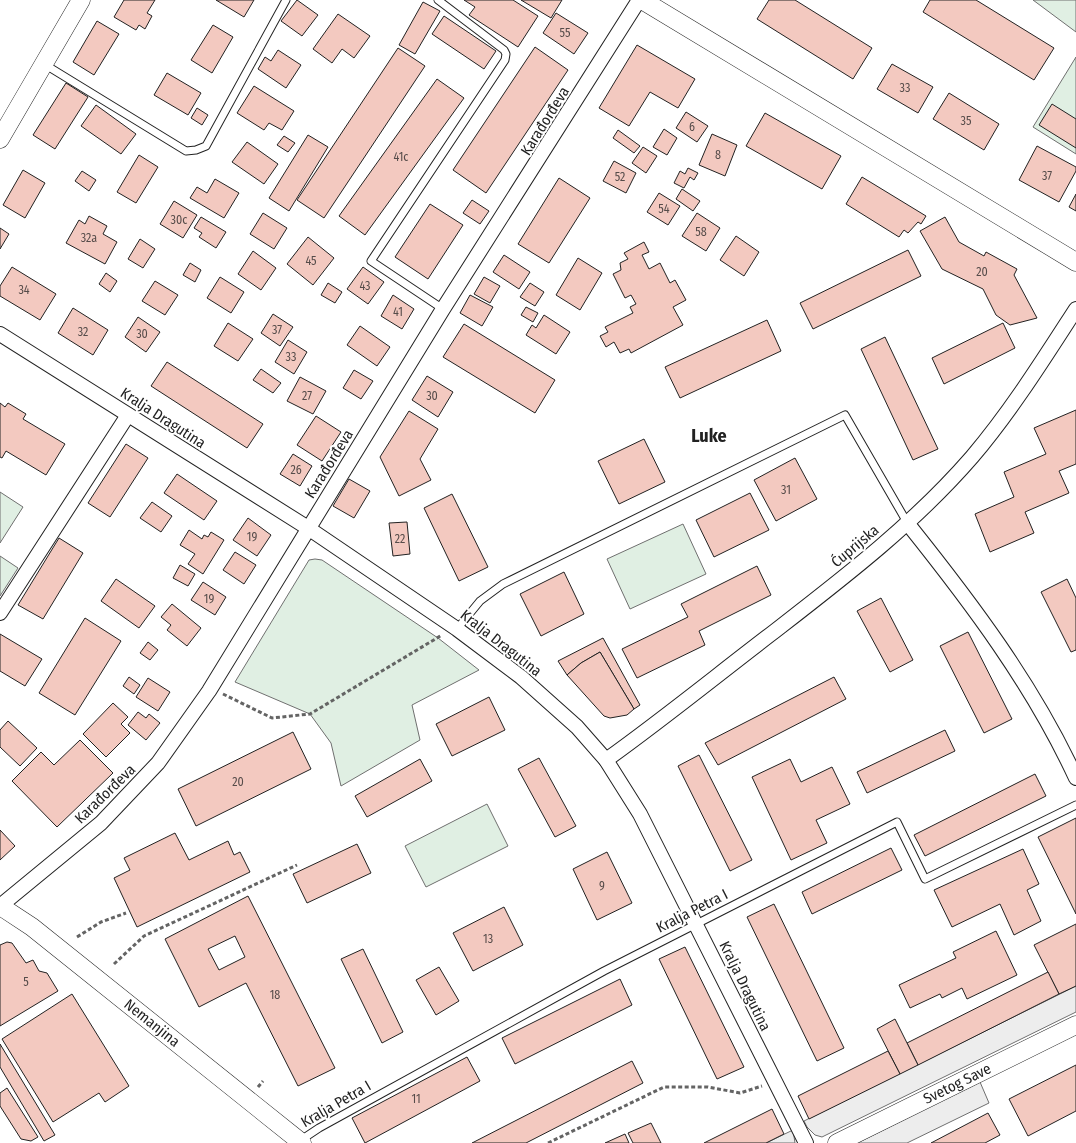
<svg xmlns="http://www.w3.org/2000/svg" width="1076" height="1143" font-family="'Fira Sans Condensed',sans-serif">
<rect width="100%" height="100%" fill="#fff"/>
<!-- green -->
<g fill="#e0efe3" stroke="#6f6f6f">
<path d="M1033 0H1076V32Z"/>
<path d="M1076 57V154L1033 127Z"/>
<path d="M0 492 23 507 0 543Z"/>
<path d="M683 524 706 574 630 609 607 559Z"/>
<path d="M0 556 18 568 0 596Z"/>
<path d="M315 559 322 560 438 638 479 670 412 705 420 740 341 786 331 743 310 714 235 682 309 560Z"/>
<path d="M487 804 508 846 426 887 405 846Z"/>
</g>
<!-- parking -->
<g fill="#ededed" stroke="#6f6f6f">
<path d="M1076 986V1012L822 1137 815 1135 807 1127 804 1121Z"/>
<path d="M980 1082 989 1103 907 1143H857Z"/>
<path d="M793 1130 795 1143H766Z"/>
</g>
<!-- building -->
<g fill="#f3c9c0" stroke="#222" fill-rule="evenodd">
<path d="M124 0H155L147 13 152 16 145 29 139 25 136 30 114 17Z"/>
<path d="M216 0H254L244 17Z"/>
<path d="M297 0 318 15 302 36 281 21Z"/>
<path d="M464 0H513L538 16 518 47 469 15 475 7Z"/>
<path d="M521 0H562L551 18Z"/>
<path d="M769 0H795L872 48 853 79 757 19Z"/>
<path d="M930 0H976L1054 48 1034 80 923 12Z"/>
<path d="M423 2 440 11 415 54 399 45Z"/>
<path d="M556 13 588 33 574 54 543 33Z"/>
<path d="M338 14 370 36 354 58 342 49 332 63 313 49Z"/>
<path d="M444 16 496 51 484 69 432 34Z"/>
<path d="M97 21 119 34 94 75 73 62Z"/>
<path d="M213 25 233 37 212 73 191 60Z"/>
<path d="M637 45 695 79 678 108 650 92 629 126 599 108Z"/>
<path d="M535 47 568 70 486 193 453 170Z"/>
<path d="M398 48 425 66 324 218 297 200Z"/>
<path d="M278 50 301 65 286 88 258 69 265 57 271 61Z"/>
<path d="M892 64 933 87 918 113 877 89Z"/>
<path d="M167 73 201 93 188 115 154 95Z"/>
<path d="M437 79 464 98 365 235 339 216Z"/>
<path d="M66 83 88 97 55 149 33 135Z"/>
<path d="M254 86 294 111 282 130 269 123 264 130 237 113Z"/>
<path d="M949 93 999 124 984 150 933 119Z"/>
<path d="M1052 104 1076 119V148L1039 125Z"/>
<path d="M96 105 136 134 121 154 81 126Z"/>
<path d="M197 108 208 115 202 125 191 118Z"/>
<path d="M686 112 708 126 697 142 676 128Z"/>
<path d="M765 113 841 156 822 189 746 146Z"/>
<path d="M664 129 677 138 667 155 653 147Z"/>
<path d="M618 130 640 146 634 153 613 138Z"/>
<path d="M712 134 737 145 725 176 699 165Z"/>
<path d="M308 135 328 147 289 211 269 198Z"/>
<path d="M284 136 295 143 288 152 277 145Z"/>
<path d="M247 142 278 164 264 184 232 162Z"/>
<path d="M1037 146 1076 167V171L1059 202 1019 180Z"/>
<path d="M643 147 657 156 646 173 632 163Z"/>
<path d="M139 155 158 167 136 203 117 192Z"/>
<path d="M614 161 636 173 626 193 603 181Z"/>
<path d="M688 168 698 173 694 180 690 177 684 188 674 183 680 171 685 174Z"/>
<path d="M23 170 45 183 25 218 3 205Z"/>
<path d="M82 171 96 180 89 191 75 181Z"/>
<path d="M862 177 926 216 921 224 918 222 908 233 904 230 899 237 846 204Z"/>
<path d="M559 178 590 198 549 263 518 244Z"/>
<path d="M215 179 239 193 224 218 190 198 197 187 207 193Z"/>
<path d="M682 189 700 201 693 211 676 199Z"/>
<path d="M659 193 680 206 668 225 647 212Z"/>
<path d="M1076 194V211L1069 207Z"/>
<path d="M472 200 489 211 480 224 463 213Z"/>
<path d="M174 201 197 215 183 238 160 224Z"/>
<path d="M430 204 463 225 428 279 395 257Z"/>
<path d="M263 213 287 228 274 249 250 234Z"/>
<path d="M697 213 720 228 706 251 682 236Z"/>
<path d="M89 216 107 226 103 234 117 242 105 264 66 243 79 220 85 224Z"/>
<path d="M201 217 226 232 216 248 199 237 202 233 194 228Z"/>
<path d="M945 217 959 242 984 256 986 252 1017 269 1014 275 1037 318 1010 325 996 315 983 289 942 269 920 231Z"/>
<path d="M0 228 9 234 0 249Z"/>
<path d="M736 236 759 252 744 276 720 260Z"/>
<path d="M308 237 334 258 313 285 287 264Z"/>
<path d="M140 239 155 249 143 268 128 259Z"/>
<path d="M644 242 649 252 642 255 649 269 660 263 670 283 675 280 686 300 673 307 683 325 631 353 629 349 620 353 614 342 606 347 600 336 608 332 605 327 633 313 630 307 636 304 631 295 625 298 613 274 621 270 620 263 628 259 624 253Z"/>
<path d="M908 250 921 276 813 329 800 303Z"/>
<path d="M253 251 276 268 261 290 238 274Z"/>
<path d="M504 255 530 272 519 289 493 272Z"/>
<path d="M578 258 602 273 580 310 556 295Z"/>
<path d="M190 263 201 270 195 282 183 275Z"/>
<path d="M12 267 56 294 40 320 0 296V286Z"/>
<path d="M363 267 384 282 368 304 347 289Z"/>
<path d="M106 273 117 281 110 292 99 284Z"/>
<path d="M220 277 244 292 231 313 207 298Z"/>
<path d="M484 277 500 286 490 303 474 294Z"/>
<path d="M155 281 178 295 165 315 142 301Z"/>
<path d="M328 283 342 292 335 303 321 295Z"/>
<path d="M530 283 544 292 535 306 520 297Z"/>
<path d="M393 295 414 309 402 329 381 316Z"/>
<path d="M470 295 493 307 482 326 460 313Z"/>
<path d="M526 307 538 313 533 322 521 315Z"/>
<path d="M73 308 108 330 93 355 58 333Z"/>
<path d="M273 314 293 327 280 346 261 333Z"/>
<path d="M544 315 570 332 556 354 526 335 532 325 536 328Z"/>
<path d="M138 317 160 332 146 352 125 337Z"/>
<path d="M767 320 781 351 680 398 665 367Z"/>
<path d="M228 323 253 339 238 361 214 346Z"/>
<path d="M1003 323 1015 348 944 384 932 358Z"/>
<path d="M464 324 555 380 535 413 443 357Z"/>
<path d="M360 326 390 347 377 366 347 345Z"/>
<path d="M885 337 938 449 913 460 861 349Z"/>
<path d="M288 340 307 352 294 374 275 362Z"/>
<path d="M167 362 263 424 247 448 151 386Z"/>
<path d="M261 369 281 383 273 393 253 380Z"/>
<path d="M354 370 373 381 361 399 343 388Z"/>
<path d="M427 376 453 392 438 417 412 400Z"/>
<path d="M300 377 326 391 313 414 287 401Z"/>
<path d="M0 403 5 407 8 403 26 414 23 419 65 444 46 475 6 451 2 458 0 457Z"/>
<path d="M1076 410V464L1059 471 1069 493 1025 512 1034 533 990 552 975 514 1014 497 1004 472 1046 454 1034 428Z"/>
<path d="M409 411 438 429 420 459 431 480 399 496 380 457Z"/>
<path d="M316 416 341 432 322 461 297 445Z"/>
<path d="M644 439 665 482 619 504 598 461Z"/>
<path d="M126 444 148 458 110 517 88 503Z"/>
<path d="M293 454 312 466 300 486 280 474Z"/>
<path d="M795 458 817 499 776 521 754 480Z"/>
<path d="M177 474 217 501 204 520 164 493Z"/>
<path d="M349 479 370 491 354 518 333 506Z"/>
<path d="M750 493 769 530 714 557 696 520Z"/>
<path d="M452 494 488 567 459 581 424 508Z"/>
<path d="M152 502 172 516 161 532 140 518Z"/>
<path d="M248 518 271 535 257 556 233 540Z"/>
<path d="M407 522 410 554 393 556 389 523Z"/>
<path d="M189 530 202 539 204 535 208 537 211 532 224 540 203 574 188 564 195 554 180 545Z"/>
<path d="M59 538 83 553 43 619 18 605Z"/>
<path d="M235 552 256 565 244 584 223 570Z"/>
<path d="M180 565 195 574 188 586 173 578Z"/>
<path d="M757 566 771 595 699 631 705 645 637 678 622 649 688 617 681 604Z"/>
<path d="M564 572 584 614 541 636 520 594Z"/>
<path d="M116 579 155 606 139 628 101 601Z"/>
<path d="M1067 579 1076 598V650L1071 652 1041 592Z"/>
<path d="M203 582 226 597 215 615 191 600Z"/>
<path d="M881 598 913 660 890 672 857 611Z"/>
<path d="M172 604 201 628 187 646 167 630 171 625 161 617Z"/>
<path d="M85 618 121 641 75 715 39 693Z"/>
<path d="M968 632 1012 719 984 733 940 646Z"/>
<path d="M0 634 42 659 25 686 0 671Z"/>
<path d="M603 638 640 705 634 709 600 652 581 663 567 675 558 661Z"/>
<path d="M148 642 158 650 150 660 140 653Z"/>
<path d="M600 652 634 709 627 715 610 718 604 716 567 675 581 663Z"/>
<path d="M129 677 140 685 134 694 123 686Z"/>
<path d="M834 677 846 699 718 765 705 743Z"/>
<path d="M148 678 170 692 158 711 136 697Z"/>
<path d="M489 697 505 730 452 756 436 724Z"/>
<path d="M113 703 128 717 121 724 130 733 106 757 83 734Z"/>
<path d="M138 712 146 718 149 714 160 723 146 740 128 725Z"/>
<path d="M8 721 37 748 20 766 0 747V730Z"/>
<path d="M945 730 955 751 867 793 857 772Z"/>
<path d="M293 732 311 769 196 826 178 789Z"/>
<path d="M80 740 113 773 57 827 12 781 41 752 54 765Z"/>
<path d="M699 755 752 860 730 871 678 766Z"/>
<path d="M539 758 576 826 555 837 518 769Z"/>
<path d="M420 759 432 781 367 817 355 796Z"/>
<path d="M790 759 801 782 832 767 850 804 816 820 827 843 791 860 752 777Z"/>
<path d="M1035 774 1046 796 925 856 914 835Z"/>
<path d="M1076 818V914L1038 837Z"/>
<path d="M0 830 15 846 0 860Z"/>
<path d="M175 833 189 860 228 841 234 855 240 852 250 872 137 927 114 878 130 870 124 858Z"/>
<path d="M357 844 371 873 307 903 293 874Z"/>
<path d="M891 848 902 870 812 914 802 892Z"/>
<path d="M1023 849 1039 884 1027 890 1041 921 1014 935 1000 904 952 927 934 890Z"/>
<path d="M607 852 632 903 597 920 573 869Z"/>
<path d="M248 896 335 1068 298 1086 246 983 199 1007 165 939ZM235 936 245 957 219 970 208 949Z"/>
<path d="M774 904 844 1048 817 1061 747 917Z"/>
<path d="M504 907 523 945 473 971 453 933Z"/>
<path d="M1076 924V986L1059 994 1034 945Z"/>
<path d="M996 931 1017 975 967 999 962 988 942 998 940 994 910 1008 899 985 956 958 953 952Z"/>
<path d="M7 942 12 943 26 963 33 960 39 971 47 973 58 991 0 1026V945Z"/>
<path d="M685 947 744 1067 717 1079 659 959Z"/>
<path d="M363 949 403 1032 382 1043 341 959Z"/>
<path d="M439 967 459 1001 436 1015 416 980Z"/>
<path d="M1048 972 1059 994 918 1065 907 1043Z"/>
<path d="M620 979 632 1005 515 1064 502 1038Z"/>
<path d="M72 994 129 1086 105 1102 99 1093 53 1122 2 1039Z"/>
<path d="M895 1019 918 1065 900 1074 877 1029Z"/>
<path d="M0 1044 55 1135 44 1141 0 1067Z"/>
<path d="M888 1051 900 1074 809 1119 798 1096Z"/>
<path d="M467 1057 480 1081 365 1143 352 1118Z"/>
<path d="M632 1061 643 1083 526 1143H472Z"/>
<path d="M1076 1065V1111L1028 1136 1009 1099Z"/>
<path d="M7 1088 38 1137 31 1141 21 1139 0 1106V1093Z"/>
<path d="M772 1109 784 1134 766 1143H704Z"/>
<path d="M988 1113 1000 1135 985 1143H931Z"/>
<path d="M651 1123 661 1143H633L628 1133Z"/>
<path d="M625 1134 629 1143H605Z"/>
</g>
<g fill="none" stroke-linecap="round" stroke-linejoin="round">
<defs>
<g id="service">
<path d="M438 0 504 50 506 54 505 60 371 261 443 309"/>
<path d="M44 64 186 151 196 150 206 146 286 0"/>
<path d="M457 629 480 601 503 584 845 415 908 524"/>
<path d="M301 1140 319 1128 604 971 897 822 925 879 1076 805"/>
</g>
<g id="minor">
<path d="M0 334 308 528 457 629 521 677 577 727 606 760 640 814 806 1143"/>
<path d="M908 524C972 604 1033 685 1076 778"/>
<path d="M0 613 128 415"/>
<path d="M606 760C662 720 716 676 771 634 842 579 913 525 972 457 1011 411 1043 360 1076 309"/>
<path d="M0 906 101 823 158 763 209 691 443 309 639 0"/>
</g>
<g id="tertiary">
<path d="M642 0 1076 262"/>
<path d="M0 139 81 0"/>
<path id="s1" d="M0 906 32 927 302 1143"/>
<path id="s2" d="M837 1143 1076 1025"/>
</g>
</defs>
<!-- service casing -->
<use href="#service" stroke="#222" stroke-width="9"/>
<!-- minor casing -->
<use href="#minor" stroke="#222" stroke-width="16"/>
<!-- tertiary casing -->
<use href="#tertiary" stroke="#222" stroke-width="19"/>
<!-- path -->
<g stroke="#646464" stroke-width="3" stroke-dasharray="4 2.5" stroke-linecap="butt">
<path d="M223 694 272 718 310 714 442 635"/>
<path d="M77 937 101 922 126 913"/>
<path d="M114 964 144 936 297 865"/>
<path d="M258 1087 263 1081"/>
<path d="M548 1143 664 1087H708L740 1093 762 1086"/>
</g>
<!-- service -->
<use href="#service" stroke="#fff" stroke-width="7"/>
<!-- minor -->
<use href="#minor" stroke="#fff" stroke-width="14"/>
<!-- tertiary -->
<use href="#tertiary" stroke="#fff" stroke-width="18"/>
</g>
<g text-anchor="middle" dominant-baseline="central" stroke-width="4" stroke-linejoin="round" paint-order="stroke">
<!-- number labels -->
<g font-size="12" fill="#564c4a">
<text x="565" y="33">55</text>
<text x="905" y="88">33</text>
<text x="966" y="121">35</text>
<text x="692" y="127">6</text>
<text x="718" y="155">8</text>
<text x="401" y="157">41c</text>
<text x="1047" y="176">37</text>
<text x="620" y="177">52</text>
<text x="664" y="209">54</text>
<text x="179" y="220">30c</text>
<text x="701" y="232">58</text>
<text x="89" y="238">32a</text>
<text x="311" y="261">45</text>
<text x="982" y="272">20</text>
<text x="365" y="286">43</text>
<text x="24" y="290">34</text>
<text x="398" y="312">41</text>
<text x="277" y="330">37</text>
<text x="83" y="332">32</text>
<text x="142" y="334">30</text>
<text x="291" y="357">33</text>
<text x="307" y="396">27</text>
<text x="432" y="396">30</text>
<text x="296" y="470">26</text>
<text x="786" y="490">31</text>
<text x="252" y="537">19</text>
<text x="400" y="539">22</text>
<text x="209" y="599">19</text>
<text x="238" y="782">20</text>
<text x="602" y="886">9</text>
<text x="488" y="939">13</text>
<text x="26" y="982">5</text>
<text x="275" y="995">18</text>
<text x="416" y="1099">11</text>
</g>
<!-- street labels -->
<g font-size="15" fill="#222" stroke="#fff">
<text transform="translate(545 121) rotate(-58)">Karađorđeva</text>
<text transform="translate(163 418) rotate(33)">Kralja Dragutina</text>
<text transform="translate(329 464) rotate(-58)">Karađorđeva</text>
<text transform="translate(855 546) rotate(-40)">Ćuprijska</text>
<text transform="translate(501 643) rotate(38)">Kralja Dragutina</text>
<text transform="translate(105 794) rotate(-44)">Karađorđeva</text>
<text transform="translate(692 911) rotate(-27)">Kralja Petra I</text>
<text transform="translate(745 986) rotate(64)">Kralja Dragutina</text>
<text stroke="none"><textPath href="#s1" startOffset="192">Nemanjina</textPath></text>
<text stroke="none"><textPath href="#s2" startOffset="134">Svetog Save</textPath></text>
<text transform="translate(336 1104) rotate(-30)">Kralja Petra I</text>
</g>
<!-- quarter labels -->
<g font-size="18" font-weight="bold" fill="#222" stroke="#fff">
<text x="709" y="436">Luke</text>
</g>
</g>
</svg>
